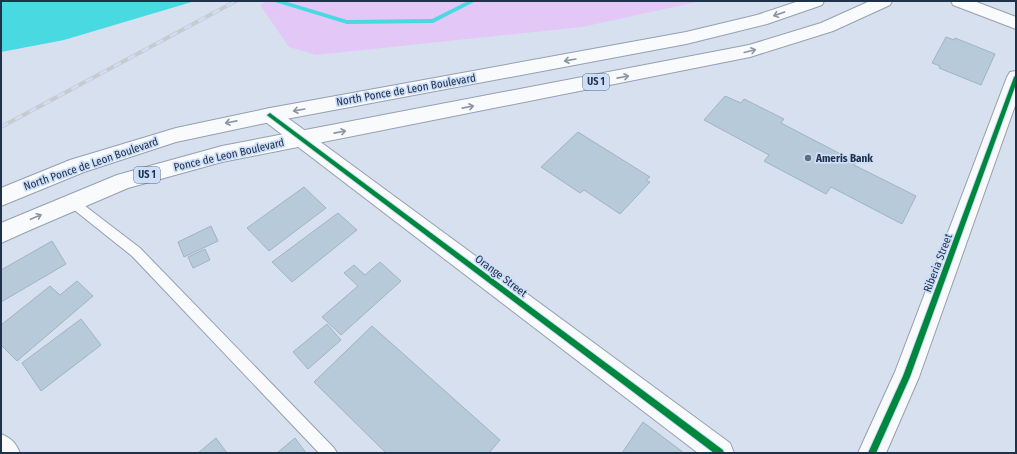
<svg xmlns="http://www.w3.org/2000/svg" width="1017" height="454" font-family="'Fira Sans Condensed',sans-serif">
<rect width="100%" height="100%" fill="#d7e0ee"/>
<!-- green -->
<path fill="#e3c8f7" d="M267 1H701L582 27 316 55 289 47 260 5Z"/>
<!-- water -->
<path fill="#48d9e1" d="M1 1H195L64 40 1 52Z"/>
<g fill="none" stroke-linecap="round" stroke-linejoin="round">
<!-- stream -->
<path fill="#48d9e1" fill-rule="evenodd" d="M274 1H284L347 20 432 19 468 1H476L433 23 347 24 275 2Z"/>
</g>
<!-- building -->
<g fill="#b7cada" stroke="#a1b3c2">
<path d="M946 37 954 40 955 38 995 54 981 85 939 68 940 66 932 63Z"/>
<path d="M725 96 741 103 744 99 784 119 781 123 856 162 854 165 916 196 902 224 831 187 826 194 764 161 769 155 704 120Z"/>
<path d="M578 132 650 177 646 180 650 182 620 214 584 190 580 193 541 167Z"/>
<path d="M304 187 326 208 269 251 247 228Z"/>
<path d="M338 213 357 230 292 282 272 262Z"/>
<path d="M211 226 218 241 184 257 178 242Z"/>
<path d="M52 241 66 264 1 302V270Z"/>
<path d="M205 249 210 260 193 268 188 257Z"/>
<path d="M380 262 401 281 341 335 322 317 358 286 344 273 354 265 365 275Z"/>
<path d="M77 281 93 296 17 361 1 345V325L50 286 60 295Z"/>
<path d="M81 319 101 345 41 391 22 363Z"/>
<path d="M327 324 341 340 308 369 293 352Z"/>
<path d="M372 326 500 440 489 453H386L314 382Z"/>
<path d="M643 422 684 453H622Z"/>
<path d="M216 438 227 453H198Z"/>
<path d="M295 438 306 453H277Z"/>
</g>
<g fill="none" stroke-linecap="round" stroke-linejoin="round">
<defs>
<path id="service" d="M72 197 76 199 140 248 334 448 337 453H319L132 256 68 205 66 202 68 199Z"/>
<g id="minor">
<path d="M270 108 277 110 730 443 734 453H698L263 120 260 115 263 110Z"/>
<path d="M1 434C12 439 15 442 20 453H1Z"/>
</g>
<path id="tertiary" d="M1016 71V103L919 377 886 453H858L895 372 1007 77 1010 72Z"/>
<path id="secondary" d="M951 1H974L1016 17V29L953 5Z"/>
<g id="trunk">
<path d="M799 1H824L822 5 767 24 686 44 270 122 176 142 84 172 1 206V188L70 160 176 128 270 108 686 32 757 15Z"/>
<path d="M870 1H892L890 5 833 31 750 57 222 162 128 188 30 230 1 243V223L117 175 222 146 749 45 821 23Z"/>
</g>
</defs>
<!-- service casing -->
<use href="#service" stroke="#949fb0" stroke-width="2"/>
<!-- minor casing -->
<use href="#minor" stroke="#949fb0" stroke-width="2"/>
<!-- tertiary casing -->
<use href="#tertiary" stroke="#949fb0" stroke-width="2"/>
<!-- secondary casing -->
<use href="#secondary" stroke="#949fb0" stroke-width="2"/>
<!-- trunk casing -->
<use href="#trunk" stroke="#949fb0" stroke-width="2"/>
<!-- service -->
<use href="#service" fill="#f9fafc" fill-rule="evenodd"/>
<!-- minor -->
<use href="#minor" fill="#f9fafc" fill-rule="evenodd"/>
<!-- tertiary -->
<use href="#tertiary" fill="#f9fafc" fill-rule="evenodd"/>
<!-- secondary -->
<use href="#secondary" fill="#f9fafc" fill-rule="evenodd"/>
<!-- trunk -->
<use href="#trunk" fill="#f9fafc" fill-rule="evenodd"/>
<defs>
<path id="rail" d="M1 127 236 1"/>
</defs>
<!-- rail casing -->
<use href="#rail" stroke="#c7cacf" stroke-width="4"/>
<!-- rail -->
<use href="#rail" stroke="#cddef8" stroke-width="2.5" stroke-dasharray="8" stroke-linecap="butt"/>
<defs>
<g id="cycleway">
<path d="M1016 75V84L910 377 876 453H868L903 376 1014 77Z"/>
<path d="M270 113 723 450 724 453H714L268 116 267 115Z"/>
</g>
</defs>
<!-- cycleway casing -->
<use href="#cycleway" stroke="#cddef8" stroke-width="2"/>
<!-- cycleway -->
<use href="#cycleway" fill="#00873e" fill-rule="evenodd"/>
</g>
<!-- one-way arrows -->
<defs><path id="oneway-shaft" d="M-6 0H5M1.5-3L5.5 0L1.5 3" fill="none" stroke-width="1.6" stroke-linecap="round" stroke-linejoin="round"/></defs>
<g stroke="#8c96a3">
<use href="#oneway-shaft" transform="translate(779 14) rotate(161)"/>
<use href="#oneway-shaft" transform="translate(750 51) rotate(-14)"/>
<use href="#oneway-shaft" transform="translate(570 60) rotate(170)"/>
<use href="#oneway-shaft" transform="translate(623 77) rotate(-11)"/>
<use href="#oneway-shaft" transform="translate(468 107) rotate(-11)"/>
<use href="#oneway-shaft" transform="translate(299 110) rotate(170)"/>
<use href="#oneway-shaft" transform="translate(231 122) rotate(169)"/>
<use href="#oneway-shaft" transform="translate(340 132) rotate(-11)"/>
<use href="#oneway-shaft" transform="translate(36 217) rotate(-23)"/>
</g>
<!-- markers -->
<circle fill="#606e83" stroke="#cddef8" stroke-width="1.5" cx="808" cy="158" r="4"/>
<g text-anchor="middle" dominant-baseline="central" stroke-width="3.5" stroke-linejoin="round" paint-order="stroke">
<!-- shield labels -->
<g fill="#cddef8" stroke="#54657e" stroke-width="1">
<rect x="583" y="74" width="26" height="16" rx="3"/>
<rect x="134" y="167" width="26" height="16" rx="3"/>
</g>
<g font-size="10" font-weight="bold" fill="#20314a">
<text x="596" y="82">US 1</text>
<text x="147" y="175">US 1</text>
</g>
<!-- street labels -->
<g font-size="11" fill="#20314a" stroke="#cddef8">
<text transform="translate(406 90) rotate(-10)">North Ponce de Leon Boulevard</text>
<text transform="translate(229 155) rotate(-13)">Ponce de Leon Boulevard</text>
<text transform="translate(91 164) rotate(-19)">North Ponce de Leon Boulevard</text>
<text transform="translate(938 263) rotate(-69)">Riberia Street</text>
<text transform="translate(501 276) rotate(37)">Orange Street</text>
</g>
<!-- poi labels -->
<g font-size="11" font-weight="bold" fill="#20314a" stroke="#cddef8" text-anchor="start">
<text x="816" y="158">Ameris Bank</text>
</g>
</g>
<!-- border -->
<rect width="1017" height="454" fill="none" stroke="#20314a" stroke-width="4"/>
</svg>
